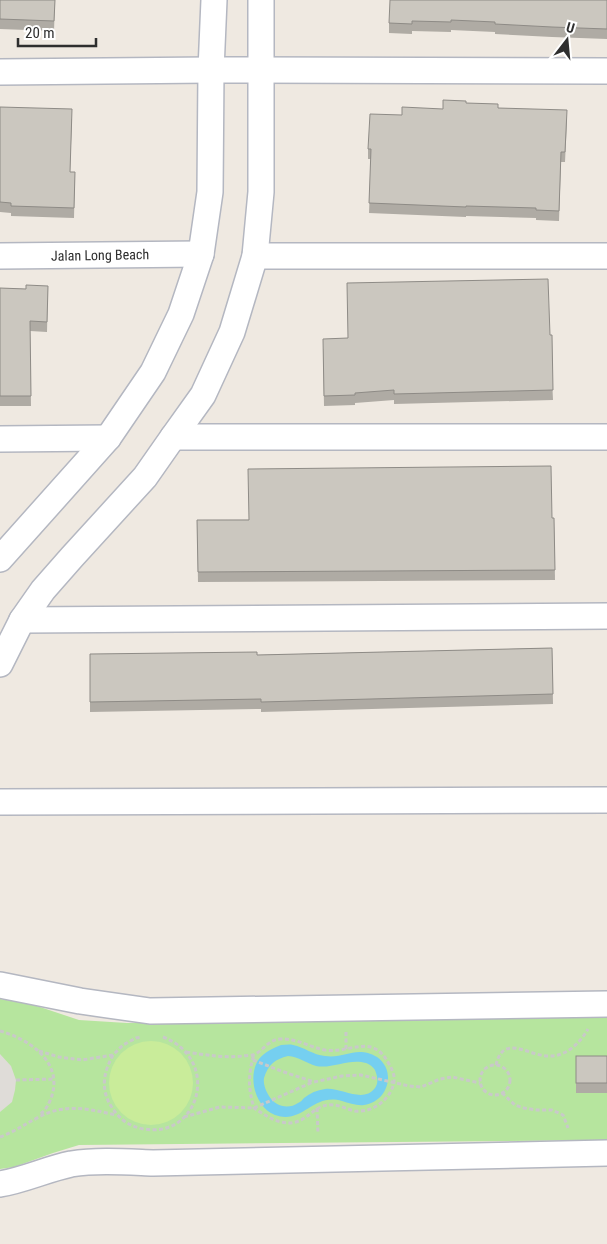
<svg xmlns="http://www.w3.org/2000/svg" width="607" height="1244" font-family="'Roboto Condensed',sans-serif">
<rect width="100%" height="100%" fill="#efe9e1"/>
<!-- green -->
<path fill="#b6e59e" d="M0 999 31 1004 79 1020 127 1023 607 1016V1140L79 1145 53 1153 14 1167 0 1169Z"/>
<!-- pitch -->
<circle fill="#c9ec9a" cx="151" cy="1083" r="42"/>
<!-- plaza -->
<path fill="#dfdcd8" d="M0 1054 11 1066 16 1080 15 1090 12 1102 0 1112Z"/>
<!-- water -->
<path fill="#75cff0" fill-rule="evenodd" d="M281 1045C285 1045 289 1044 293 1045 304 1047 313 1055 325 1056 345 1059 356 1045 377 1057 397 1071 388 1102 364 1105 357 1106 349 1103 342 1101 313 1092 303 1125 275 1115 255 1107 247 1076 259 1059 265 1052 273 1048 281 1045ZM288 1056C299 1057 306 1063 316 1066 333 1069 349 1058 366 1063 371 1065 375 1068 376 1073 378 1078 378 1084 375 1088 363 1104 341 1087 325 1089 317 1090 310 1093 304 1098 302 1100 301 1102 298 1103 288 1110 275 1106 269 1096 266 1091 263 1084 264 1078 268 1065 275 1059 288 1056Z"/>
<g fill="none" stroke-linecap="round" stroke-linejoin="round">
<defs>
<g id="street">
<path d="M0 72 211 70 607 71"/>
<path d="M0 256 201 254"/>
<path d="M255 256H607"/>
<path d="M173 437H607"/>
<path d="M0 439 108 438"/>
<path d="M0 559 108 438 153 372 181 314 201 254 210 192 211 70 214 0"/>
<path d="M22 620 607 616"/>
<path d="M0 664 22 620 43 590 72 557 145 477 173 437 203 395 232 332 255 256 261 192V0"/>
<path d="M0 802 607 800"/>
<path d="M0 985 80 1001 150 1011 607 1004"/>
<path d="M0 1184C24 1180 47 1169 71 1164 98 1160 126 1162 153 1163L607 1153"/>
</g>
</defs>
<!-- street casing -->
<use href="#street" stroke="#b4b7c1" stroke-width="28"/>
<!-- path -->
<g stroke="#c9c9c9" stroke-width="3" stroke-dasharray="4 2.5" stroke-linecap="butt">
<path d="M0 1031C32 1040 67 1065 49 1103 47 1108 43 1112 39 1115"/>
<path d="M346 1049V1032"/>
<path d="M39 1051 59 1057 82 1060 113 1055 123 1045 136 1038 142 1037"/>
<path d="M186 1052C206 1055 224 1058 243 1056 247 1055 252 1056 255 1054 264 1050 268 1040 280 1039 296 1038 309 1047 325 1050 350 1054 372 1032 389 1064 392 1069 395 1075 394 1082 391 1099 373 1113 355 1111 346 1109 338 1104 329 1105 320 1105 313 1112 306 1117 288 1130 270 1119 254 1108 248 1088 248 1075 254 1054"/>
<path d="M113 1055C103 1073 100 1091 113 1109 120 1120 131 1127 144 1129 199 1139 222 1060 163 1037"/>
<path d="M253 1060 281 1071 314 1082 342 1076 361 1075 409 1086 421 1087 440 1079 452 1077 480 1083"/>
<path d="M496 1065C503 1033 529 1056 548 1056 566 1057 580 1043 588 1029"/>
<circle cx="495" cy="1080" r="15"/>
<path d="M16 1080 54 1079"/>
<path d="M502 1093 515 1105 524 1108 537 1110H552L563 1115 568 1128"/>
<path d="M317 1108 318 1134"/>
<path d="M184 1117 220 1107 254 1108 313 1082"/>
<path d="M0 1137C14 1132 25 1124 39 1117 65 1103 89 1109 116 1115"/>
</g>
<!-- street -->
<use href="#street" stroke="#fff" stroke-width="25"/>
</g>
<!-- wall -->
<g fill="#afaba4">
<path d="M0 0H55L54 31 0 29Z"/>
<path d="M607 0V39L552 37 495 34V32L451 30V32L412 31V34L389 33V23Z"/>
<path d="M466 103 498 108 567 120 565 162H561L559 221 536 220V218L466 216V217L369 213 371 159H368V149L402 115 443 109Z"/>
<path d="M0 107 72 119 70 172H75L74 218 11 216V213L0 212Z"/>
<path d="M48 286 47 332 30 331 31 406H0V288L26 289Z"/>
<path d="M550 335 553 400 394 404V400L355 403V405L324 406 323 349Z"/>
<path d="M554 518 555 580 198 582 197 520Z"/>
<path d="M552 648 553 704 261 712V709L90 712V654L257 655Z"/>
<rect x="576" y="1056" width="31" height="37"/>
</g>
<!-- building -->
<g fill="#cbc7bf" stroke="#8e8b86">
<path d="M0 0H55L54 21 0 19Z"/>
<path d="M390 0H607V29L552 27 495 24V22L451 20V22L412 21V24L389 23Z"/>
<path d="M443 100 466 101V103L498 104V108L567 110 565 152H561L559 211 536 210V208L466 206V207L369 203 371 149H368L370 114 402 115V107L443 109Z"/>
<path d="M0 107 72 109 70 172H75L74 208 11 206V203L0 202Z"/>
<path d="M548 279 550 335H552L553 390 394 394V390L355 393V395L324 396 323 339 348 338 347 283Z"/>
<path d="M26 285 48 286 47 322 30 321 31 396H0V288L26 289Z"/>
<path d="M551 466 552 518H554L555 570 198 572 197 520H249L248 469Z"/>
<path d="M552 648 553 694 261 702V699L90 702V654L257 652V655Z"/>
<rect x="576" y="1056" width="31" height="27"/>
</g>
<g text-anchor="middle" dominant-baseline="central" stroke-width="4" stroke-linejoin="round" paint-order="stroke">
<!-- street labels -->
<g font-size="14" fill="#2e2e2e" stroke="#fff">
<text transform="translate(100 255) rotate(-1)">Jalan Long Beach</text>
</g>
</g>
<!-- north arrow -->
<g transform="translate(567 40) rotate(16)" stroke="#ffffff" stroke-width="4" paint-order="stroke">
<path d="M0-4L9 19L0 12L-9 19Z" fill="#2e2e2e"/>
<text y="-8" font-size="14" font-weight="bold" text-anchor="middle" fill="#2e2e2e">U</text>
</g>
<!-- scale -->
<path d="M18 38v8h78v-8" fill="none" stroke="#2e2e2e" stroke-width="2.5"/>
<text x="25" y="38" font-size="15" fill="#2e2e2e" stroke="#ffffff" stroke-width="4" paint-order="stroke">20 m</text>
</svg>
